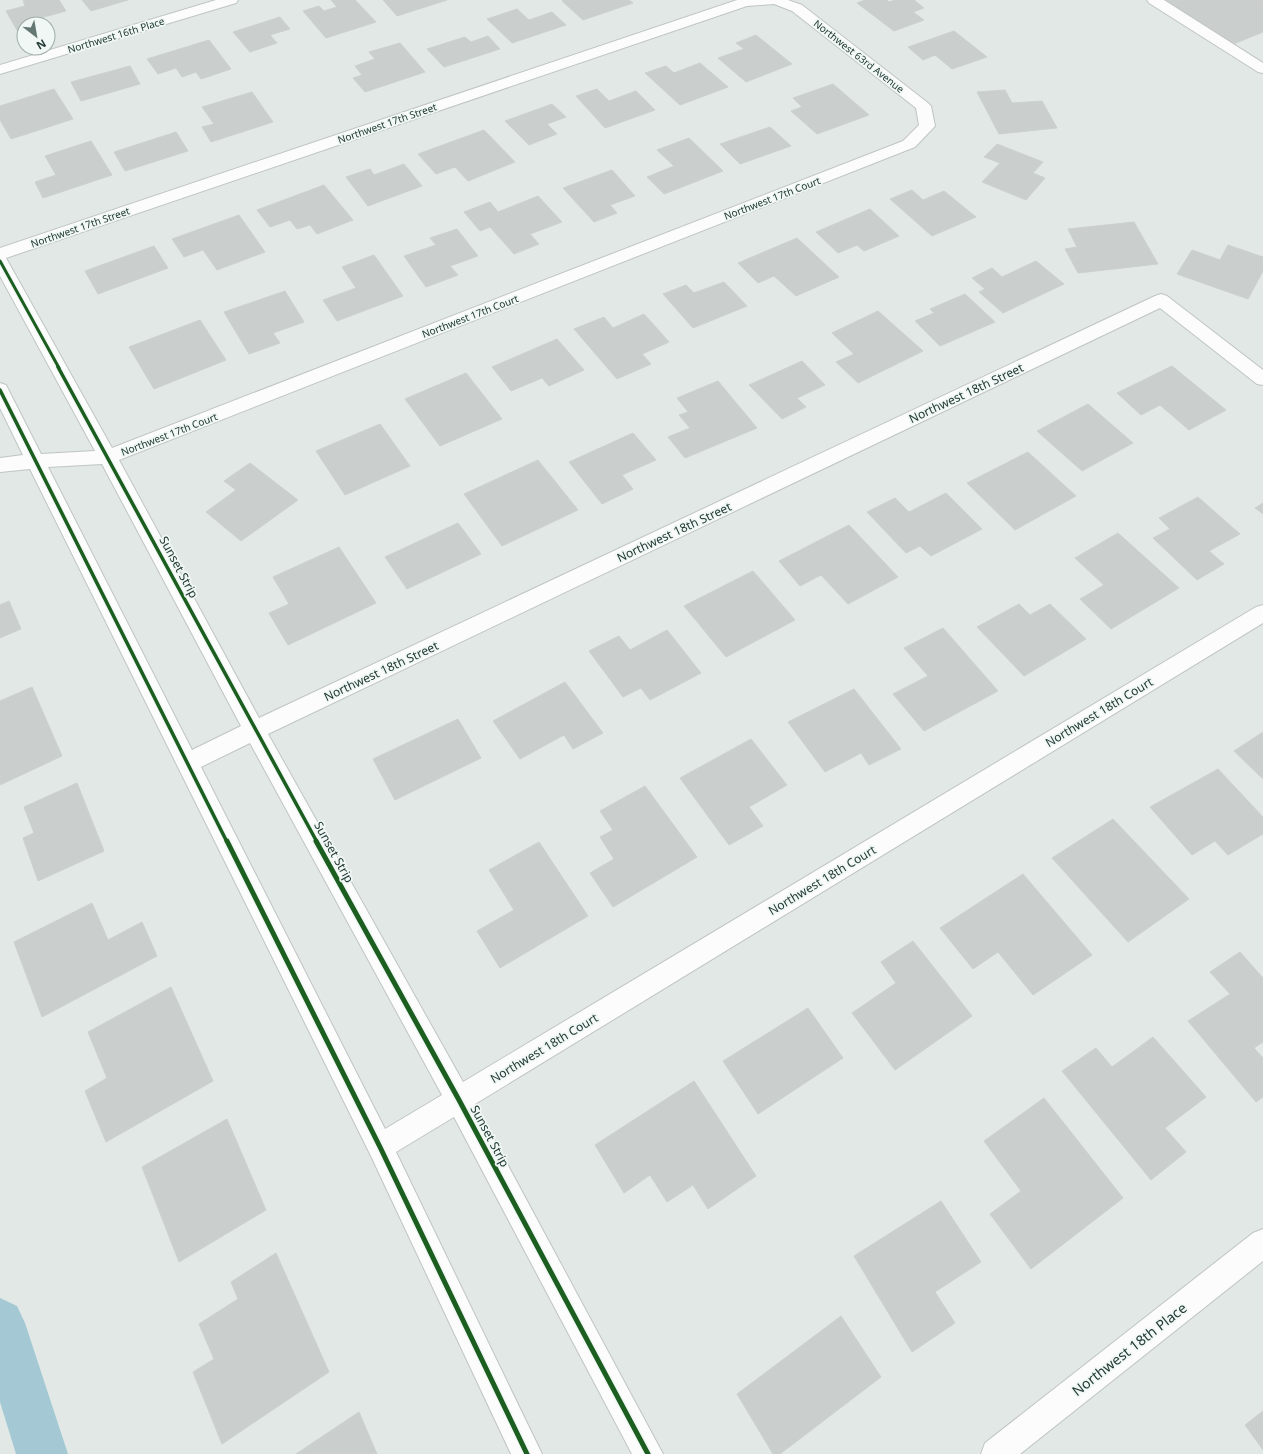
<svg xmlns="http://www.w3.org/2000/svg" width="1263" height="1454" font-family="'Noto Sans',sans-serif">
<rect width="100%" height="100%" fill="#e2e8e6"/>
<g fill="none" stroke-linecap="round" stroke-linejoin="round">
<!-- canal -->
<path fill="#a4c9d4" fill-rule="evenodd" d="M0 1298 17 1306 25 1323 68 1454H16L0 1402Z"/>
</g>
<!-- building -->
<g fill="#cacfcd" stroke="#cbd1cf">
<path d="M23 0H59L66 11 40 18 43 24H24V31L18 32 6 11 25 6Z"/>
<path d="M82 0H128L91 11Z"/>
<path d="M331 0H355L376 22 326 38 303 11 319 6 324 11 337 7Z"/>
<path d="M383 0H447L397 16Z"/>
<path d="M565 0H629L633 3 583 20 562 1Z"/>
<path d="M865 0H887L889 2 895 0H914L924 8 913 12 924 20 894 31 857 3Z"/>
<path d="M1162 0H1263V32L1231 45Z"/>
<path d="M517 9 529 20 552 12 566 25 512 43 487 19Z"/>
<path d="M280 17 290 29 270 35 277 43 250 52 233 32Z"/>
<path d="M954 31 987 57 952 69 935 55 923 60 908 47Z"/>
<path d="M756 35 792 64 746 82 718 58 744 49 736 43Z"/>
<path d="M488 36 500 49 444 67 427 49 465 37 471 42Z"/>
<path d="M209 40 231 69 201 79 196 72 182 77 176 68 158 74 147 59Z"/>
<path d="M400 43 425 72 365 92 353 78 362 75 355 66 375 59 369 52Z"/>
<path d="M700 63 728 87 680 105 645 73 666 66 674 73Z"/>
<path d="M130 66 140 84 81 101 71 82Z"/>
<path d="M833 84 869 115 817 134 791 111 802 107 793 98Z"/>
<path d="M54 89 73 119 11 139 0 120V106Z"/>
<path d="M597 89 609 101 636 91 655 110 605 128 576 96Z"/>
<path d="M1005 90 1012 103 1042 101 1057 128 999 134 977 92Z"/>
<path d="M252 92 273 122 211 142 202 127 214 124 202 107Z"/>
<path d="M552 104 566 117 547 124 557 134 529 145 505 121Z"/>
<path d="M770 127 791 146 740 164 720 144Z"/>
<path d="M484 130 515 162 468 181 455 167 436 174 418 154Z"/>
<path d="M176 132 188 151 125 171 114 152Z"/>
<path d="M689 138 723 171 664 194 647 177 674 166 657 150Z"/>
<path d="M91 141 112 175 43 198 35 182 56 175 45 156Z"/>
<path d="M997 144 1043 162 1033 173 1045 178 1026 200 982 182 1000 163 984 157Z"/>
<path d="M404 164 422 186 368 206 346 177 370 169 374 175Z"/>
<path d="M612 170 635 196 610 205 617 213 594 222 563 188Z"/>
<path d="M324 185 353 220 317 234 310 225 297 229 290 220 270 227 257 210Z"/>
<path d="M912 190 923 200 944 191 976 217 932 236 890 199Z"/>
<path d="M538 196 562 222 530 234 539 244 514 254 490 227 480 231 464 212 490 202 498 212Z"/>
<path d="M870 209 899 236 864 251 857 245 838 253 816 232Z"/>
<path d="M239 215 265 252 217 270 203 250 184 257 172 239Z"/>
<path d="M1134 222 1158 264 1078 273 1065 249 1077 247 1068 229Z"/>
<path d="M457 229 478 256 450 266 458 275 426 287 404 256 436 245 430 238Z"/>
<path d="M797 238 839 277 796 296 774 276 758 283 738 263Z"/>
<path d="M1228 245 1263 257V271L1248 299 1177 274 1192 250 1220 260Z"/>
<path d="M154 246 168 268 98 294 85 271Z"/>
<path d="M374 255 403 296 337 321 323 300 356 288 342 267Z"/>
<path d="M1036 261 1064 284 1003 313 979 292 985 289 972 278 992 268 1002 277Z"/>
<path d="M724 282 747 306 693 328 663 294 686 285 694 293Z"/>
<path d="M285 291 304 322 273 333 280 343 249 354 224 312Z"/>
<path d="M965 294 995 322 940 346 915 321 934 313 930 309Z"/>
<path d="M878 311 923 351 858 383 836 362 854 354 832 333Z"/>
<path d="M644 314 669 342 642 354 651 364 617 379 574 329 604 317 613 328Z"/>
<path d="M200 320 226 360 154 389 129 347Z"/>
<path d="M557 339 584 370 549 386 542 378 511 391 492 367Z"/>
<path d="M802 361 825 385 797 398 806 407 782 419 749 385Z"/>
<path d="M1172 366 1226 410 1189 430 1160 405 1141 415 1117 393Z"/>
<path d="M466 373 502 419 440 446 405 399Z"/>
<path d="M718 381 757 428 685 458 668 437 690 428 679 415 688 412 677 398Z"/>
<path d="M1088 404 1133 443 1082 471 1037 431Z"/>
<path d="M380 424 410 466 345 495 316 451Z"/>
<path d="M633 433 656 460 622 475 633 489 602 504 569 462Z"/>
<path d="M1028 452 1076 496 1015 530 967 483Z"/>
<path d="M538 460 578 510 502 546 464 494Z"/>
<path d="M250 463 298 500 241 541 206 512 236 490 224 481Z"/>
<path d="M946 493 982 529 931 556 920 546 906 553 867 512 895 498 909 512Z"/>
<path d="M1198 497 1240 534 1209 551 1224 564 1197 580 1153 538 1170 529 1159 518Z"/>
<path d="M1263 503V514L1255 508Z"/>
<path d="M458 523 481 554 407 589 385 557Z"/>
<path d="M849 525 898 577 848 604 821 575 800 586 779 561Z"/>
<path d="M1118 533 1179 588 1111 629 1080 599 1104 585 1075 558Z"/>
<path d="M339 547 376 603 288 645 269 613 289 604 273 577Z"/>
<path d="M753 571 795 620 726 657 684 606Z"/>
<path d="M9 601 21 629 0 638V605Z"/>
<path d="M1019 604 1030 615 1050 604 1086 639 1024 676 977 627Z"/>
<path d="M943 628 998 691 924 731 893 694 928 676 904 648Z"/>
<path d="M667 630 701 673 650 700 641 688 623 697 589 651 619 636 630 650Z"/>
<path d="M565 682 603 733 573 749 564 735 520 759 493 721Z"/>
<path d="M32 687 62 756 0 785V701Z"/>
<path d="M854 689 901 749 869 765 861 753 825 772 788 722Z"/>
<path d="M458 719 481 758 395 800 373 759Z"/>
<path d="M1263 732V779L1234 751Z"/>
<path d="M751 739 787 785 749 807 763 826 729 845 680 778Z"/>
<path d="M1218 769 1263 817V834L1228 855 1215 841 1192 855 1150 807Z"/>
<path d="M77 783 104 851 38 881 23 838 34 833 24 807Z"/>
<path d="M645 786 697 857 613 907 590 873 614 859 600 837 613 830 600 811Z"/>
<path d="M1113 819 1189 899 1128 942 1052 858Z"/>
<path d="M539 842 588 916 500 968 477 931 514 910 489 870Z"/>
<path d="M1023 874 1092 955 1033 995 998 952 973 969 940 928Z"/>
<path d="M92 903 108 940 142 922 157 956 42 1017 14 942Z"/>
<path d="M913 941 972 1016 895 1070 852 1013 896 983 881 962Z"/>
<path d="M1240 952 1263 978V1042L1254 1048 1263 1058V1097L1256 1102 1188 1021 1230 994 1210 972Z"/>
<path d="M171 987 213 1081 106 1142 85 1091 107 1078 88 1032Z"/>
<path d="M808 1008 843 1058 758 1114 723 1061Z"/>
<path d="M1153 1037 1206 1097 1165 1128 1186 1152 1151 1180 1062 1071 1096 1048 1112 1067Z"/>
<path d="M694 1081 756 1176 708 1209 693 1185 667 1202 650 1175 624 1193 595 1145Z"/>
<path d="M1044 1098 1123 1198 1031 1269 990 1214 1021 1191 984 1141Z"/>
<path d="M227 1119 266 1210 179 1262 142 1167Z"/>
<path d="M941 1201 981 1262 935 1292 955 1323 912 1352 854 1256Z"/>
<path d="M276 1253 329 1372 222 1444 193 1372 214 1359 199 1324 238 1299 231 1282Z"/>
<path d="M841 1316 881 1377 780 1454H773L737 1394Z"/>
<path d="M1263 1411V1450L1245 1425Z"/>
<path d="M359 1412 377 1454H296Z"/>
</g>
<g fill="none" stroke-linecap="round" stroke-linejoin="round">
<defs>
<g id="minor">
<path d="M216 0H238L236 3 0 74V65Z"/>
<path d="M737 0H788L802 5 928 103 931 106 935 126 915 147 119 460 259 718 1155 296 1161 294 1167 296 1263 370V385L1257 384 1160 308 268 734 463 1082 1256 607 1263 605V623L475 1104 663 1454H632L454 1117 396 1152 542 1454H511L371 1156 30 469 0 472V458L23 455 0 408V383L6 385 41 454 95 451 0 276V248ZM774 4 792 11 916 108 919 125 903 141 112 448 6 258 747 6ZM102 464 241 726 192 750 48 467ZM250 743 442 1095 385 1129 201 767Z"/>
<path d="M1147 0H1164L1263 63V73L1258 72 1149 3Z"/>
<path d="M1263 1229V1261L1020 1454H981L985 1443 1253 1233Z"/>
</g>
</defs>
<!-- minor casing -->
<use href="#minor" stroke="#bfc5c3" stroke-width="2"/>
<!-- minor -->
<use href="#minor" fill="#fbfcfb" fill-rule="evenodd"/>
<defs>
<path id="cycleway-far2" d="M0 261 59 368"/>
<g id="cycleway-far1">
<path d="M58 367 317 842"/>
<path d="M0 390 227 842"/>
</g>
<g id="cycleway">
<path d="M227 841 380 1147 527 1454"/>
<path d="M316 841 459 1100 648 1454"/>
</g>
</defs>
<!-- cycleway-far2 casing -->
<use href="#cycleway-far2" stroke="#f0f7f4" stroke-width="5"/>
<!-- cycleway-far1 casing -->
<use href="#cycleway-far1" stroke="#f0f7f4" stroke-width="6"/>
<!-- cycleway casing -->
<use href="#cycleway" stroke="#f0f7f4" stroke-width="8"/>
<!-- cycleway-far2 -->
<use href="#cycleway-far2" stroke="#1b5e20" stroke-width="3"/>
<!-- cycleway-far1 -->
<use href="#cycleway-far1" stroke="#1b5e20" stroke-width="3.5"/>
<!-- cycleway -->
<use href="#cycleway" stroke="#1b5e20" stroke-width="5"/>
</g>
<g text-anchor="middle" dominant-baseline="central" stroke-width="3.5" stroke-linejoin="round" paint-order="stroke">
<!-- far-street labels -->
<g font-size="10" fill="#223a35" stroke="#f0f7f4">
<text transform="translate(116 35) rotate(-17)">Northwest 16th Place</text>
<text transform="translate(859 56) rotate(38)">Northwest 63rd Avenue</text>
<text transform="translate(387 123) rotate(-19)">Northwest 17th Street</text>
<text transform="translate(772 198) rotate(-21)">Northwest 17th Court</text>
<text transform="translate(80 227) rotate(-19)">Northwest 17th Street</text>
<text transform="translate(470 316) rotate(-21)">Northwest 17th Court</text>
<text transform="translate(169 434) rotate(-21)">Northwest 17th Court</text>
</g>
<!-- street labels -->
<g font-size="12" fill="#223a35" stroke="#f0f7f4">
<text transform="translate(966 393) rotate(-25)">Northwest 18th Street</text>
<text transform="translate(674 532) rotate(-25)">Northwest 18th Street</text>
<text transform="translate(179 567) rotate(62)">Sunset Strip</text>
<text transform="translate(381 671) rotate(-25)">Northwest 18th Street</text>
<text transform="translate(1099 712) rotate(-31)">Northwest 18th Court</text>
<text transform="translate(334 852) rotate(61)">Sunset Strip</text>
<text transform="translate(822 880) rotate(-31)">Northwest 18th Court</text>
<text transform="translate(544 1048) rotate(-31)">Northwest 18th Court</text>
<text transform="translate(490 1136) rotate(62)">Sunset Strip</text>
</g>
<!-- near-street labels -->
<g font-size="14" fill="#223a35" stroke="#f0f7f4">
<text transform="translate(1129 1349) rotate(-38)">Northwest 18th Place</text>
</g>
</g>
<!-- north arrow -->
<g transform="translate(36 36) rotate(149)"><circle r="19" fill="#f0f7f4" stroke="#9eaba8"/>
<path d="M0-3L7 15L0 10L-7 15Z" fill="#657773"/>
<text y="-6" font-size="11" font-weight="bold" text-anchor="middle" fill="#223a35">N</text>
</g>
</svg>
